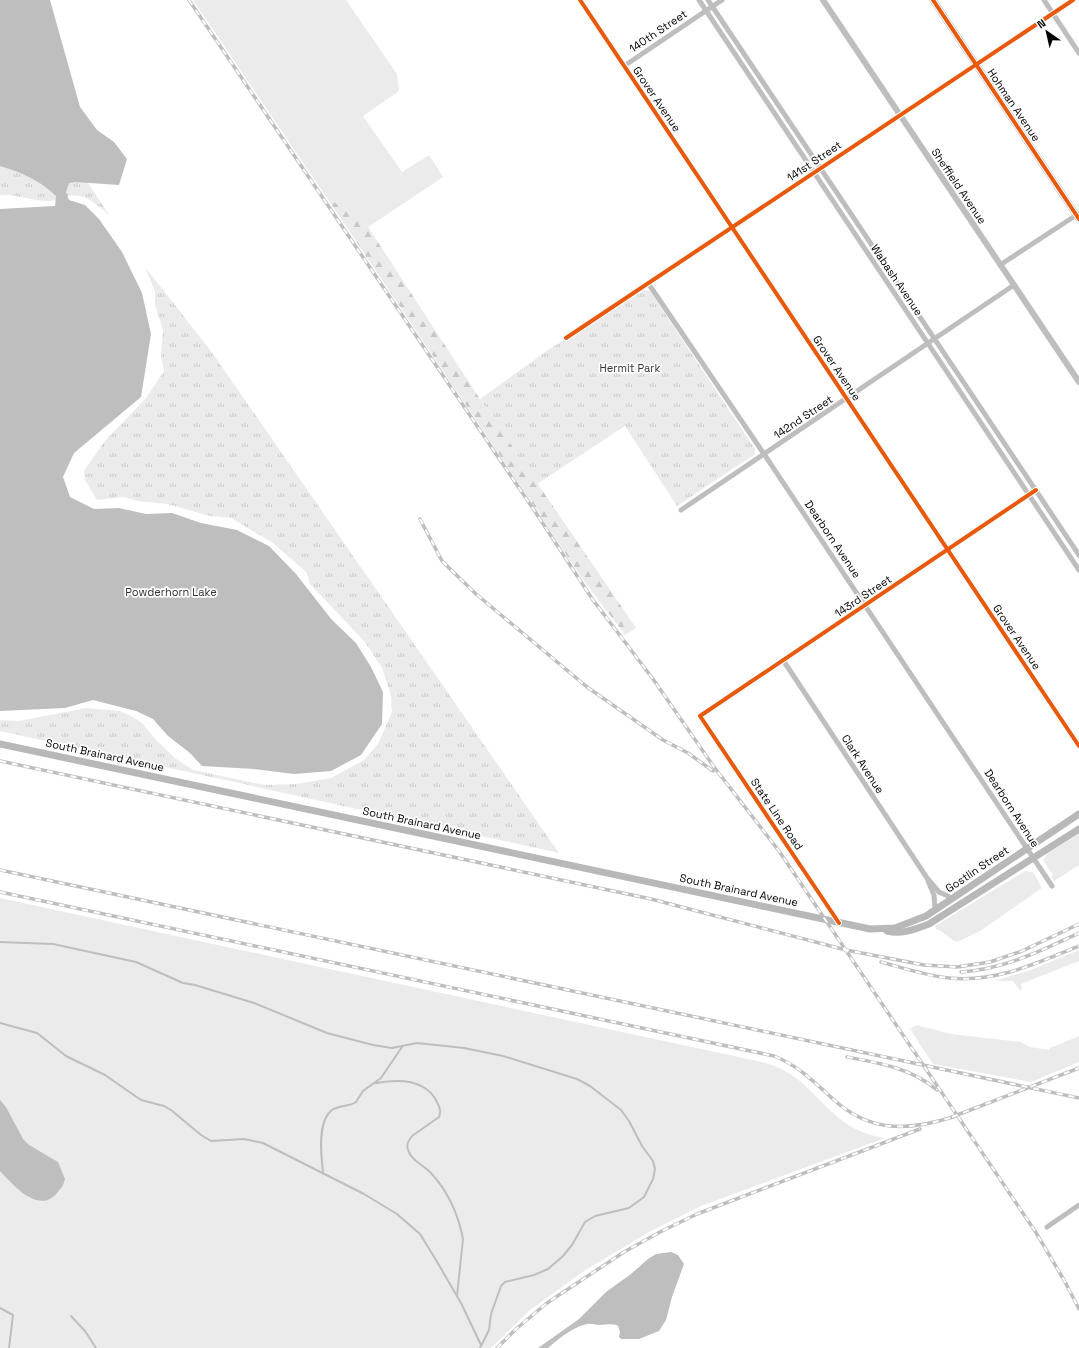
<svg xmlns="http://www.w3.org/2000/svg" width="1079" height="1348" font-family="'Space Grotesk',sans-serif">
<defs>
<pattern id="forest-firs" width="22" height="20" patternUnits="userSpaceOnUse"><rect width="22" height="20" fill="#ebebeb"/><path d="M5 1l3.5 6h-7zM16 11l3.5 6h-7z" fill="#c8c8c8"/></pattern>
<pattern id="park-tufts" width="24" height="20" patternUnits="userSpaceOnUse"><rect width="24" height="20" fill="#ebebeb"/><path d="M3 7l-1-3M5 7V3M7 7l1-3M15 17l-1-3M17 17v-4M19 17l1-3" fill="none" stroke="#c8c8c8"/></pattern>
</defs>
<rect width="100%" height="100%" fill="#fff"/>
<!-- grass -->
<g fill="#ebebeb">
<path d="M193 0H346L397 74 399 91 363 116 402 172 429 155 443 177 368 227 346 209 327 198Z"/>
<path d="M1079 834V865L1054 881 1051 877 1053 875 1043 860 1047 854Z"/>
<path d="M1025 871 1033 872 1042 888 980 931 957 942C949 939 944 931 936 929L935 926Z"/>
<path d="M0 898 766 1063C820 1079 824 1129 885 1138L701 1206 649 1232 584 1271 530 1310 491 1348H0Z"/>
<path d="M1079 950V961L1021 984 1022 989 1020 991 1013 981H994L1031 970Z"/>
<path d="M916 1025 951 1034 1021 1042 1030 1047 1049 1050 1050 1048 1079 1036V1062L1031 1082 933 1064 910 1029Z"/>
</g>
<!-- forest -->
<path fill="url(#forest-firs)" d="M327 198 346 209 368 227 480 399 636 628 625 635 584 581Z"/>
<!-- park -->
<g fill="url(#park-tufts)">
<path d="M0 43 16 75 110 216C96 204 84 191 64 197 57 198 54 202 46 201 31 200 15 194 0 195Z"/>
<path d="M145 267 211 351 559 853 0 731V720L19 721 86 708 120 711 133 717 142 723 159 743 175 758 193 770 265 785 297 784 331 778 364 760 378 744 392 712 391 695 382 668 365 642 310 584 307 573 273 543 231 518 210 516 167 504 138 501 124 497 97 500 85 480 84 471 104 442 146 398 164 371 161 356 163 330 155 305V291Z"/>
<path d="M645 290 650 291 755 449V454L677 506 625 426 537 484 480 399 548 350Z"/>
</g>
<!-- water -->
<g fill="#bebebe">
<path d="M0 0H50L80 107 97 130 114 142 127 159 119 185 76 182 69 183 66 192 69 200 85 205 99 219 122 252 142 293 151 334 141 397 74 453 63 477 70 497 94 509 119 508 146 514 172 513 201 523 237 530 269 546 296 574 332 620 356 643 371 667 383 692 382 724 361 755 331 771 294 774 254 769 202 766 190 753 168 736 153 719 136 711 93 700 65 708 0 711V209L55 206 56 196C41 181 21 172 0 166Z"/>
<path d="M0 1100 6 1107 23 1139 29 1145 58 1162 65 1179 64 1182C63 1187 60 1189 57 1193 39 1215 13 1185 0 1171Z"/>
<path d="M671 1252 678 1255 684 1264 672 1297 666 1320 659 1331 639 1339H621L619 1337 620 1332 618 1326C612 1323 606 1325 600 1325 595 1325 592 1323 587 1324 573 1327 558 1339 548 1348H538L579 1319 606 1292 631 1274 648 1259 656 1254Z"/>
</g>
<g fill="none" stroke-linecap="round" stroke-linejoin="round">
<!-- stream -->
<g stroke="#bebebe" stroke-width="2">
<path d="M0 942 53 944 136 962 183 983 195 985 254 1003 327 1033 373 1045 392 1048 417 1043 427 1044 464 1048 503 1056 577 1079 590 1086 621 1110 629 1121 642 1146 653 1161 655 1169 653 1179 644 1197 629 1208 595 1216 585 1222 572 1245 563 1256 548 1269 534 1275 505 1282 501 1286 491 1314 489 1330 480 1348"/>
<path d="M0 1023 37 1033 66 1056 105 1075 141 1100 164 1106 171 1110 201 1135 211 1141 244 1139 263 1143 364 1194 397 1214 420 1234 436 1260 461 1303 481 1345"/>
<path d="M376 1083C398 1079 426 1079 437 1102 440 1107 441 1112 439 1117L412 1136C409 1140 406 1144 408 1150 411 1160 423 1165 430 1172 448 1191 458 1213 463 1239L457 1296"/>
<path d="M323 1172C321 1156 317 1121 332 1110 339 1105 349 1107 356 1102L363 1091 381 1078 402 1047"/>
<path d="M0 1308 13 1315 9 1348"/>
<path d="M71 1316 85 1331 96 1348"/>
</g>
<!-- minor -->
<g stroke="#bebebe" stroke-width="5">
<path d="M580 0 1079 746"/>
<path d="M699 0 1079 570"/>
<path d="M708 0 1079 555"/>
<path d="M1044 0 1079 53"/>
<path d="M624 66 722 0"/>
<path d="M1000 265 1078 214"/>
<path d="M648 283 764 454 1052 886"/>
<path d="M566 338 1073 0"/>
<path d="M681 510 1014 285"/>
<path d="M783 660 927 878 939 892 952 898"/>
<path d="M928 881 934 895 935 909"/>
<path d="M839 923 700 716 1036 490"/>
<path d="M1047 1227 1079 1205"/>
</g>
<!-- tertiary -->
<path stroke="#bebebe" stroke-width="6" d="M823 0 1079 382"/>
<!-- secondary -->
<g stroke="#b8b8b8" stroke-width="7">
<path d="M933 0 1079 219"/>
<path d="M0 744 870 929 895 928 926 916 1079 814"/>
<path d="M887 931C902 935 915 929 929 924L1079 829"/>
</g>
<defs>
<g id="rail">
<path d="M189 0 534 510 593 600 653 679 714 767 779 851 1035 1231 1064 1280 1079 1309"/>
<path d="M420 519 442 561 476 594 587 687 663 740 688 753 713 771"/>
<path d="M0 761 651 899 846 950 924 965 957 967 990 962 1022 951 1079 924"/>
<path d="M0 870 1079 1098"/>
<path d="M0 892 774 1056C799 1066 814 1082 833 1099 870 1133 908 1131 953 1117"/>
<path d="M881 962C903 968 927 976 949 978 996 983 1037 963 1079 946"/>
<path d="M961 972C1004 969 1041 951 1079 933"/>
<path d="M847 1057C880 1063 911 1068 937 1090"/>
<path d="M952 1117 1079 1068"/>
<path d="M497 1348 516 1329 547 1303 624 1252 660 1232 697 1214 920 1129"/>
</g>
</defs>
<!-- rail casing -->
<use href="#rail" stroke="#bebebe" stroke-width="3.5"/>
<!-- rail -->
<use href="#rail" stroke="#fff" stroke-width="2" stroke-dasharray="6" stroke-linecap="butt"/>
<defs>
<g id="cycleway">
<path d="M580 0 1079 746"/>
<path d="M933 0 1079 219"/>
<path d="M566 338 1073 0"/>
<path d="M839 923 700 716 1036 490"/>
</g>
</defs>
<!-- cycleway casing -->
<use href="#cycleway" stroke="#fff" stroke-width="6"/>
<!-- cycleway -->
<use href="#cycleway" stroke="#e8590c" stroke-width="4"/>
</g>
<g text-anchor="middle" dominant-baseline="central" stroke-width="3.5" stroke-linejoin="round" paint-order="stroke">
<!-- street labels -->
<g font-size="11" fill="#000" stroke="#fff">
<text transform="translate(658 31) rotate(-34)">140th Street</text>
<text transform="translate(657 99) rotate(56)">Grover Avenue</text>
<text transform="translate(1014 105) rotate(56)">Hohman Avenue</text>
<text transform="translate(814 161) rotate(-34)">141st Street</text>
<text transform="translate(959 186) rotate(56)">Sheffield Avenue</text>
<text transform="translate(897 280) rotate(56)">Wabash Avenue</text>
<text transform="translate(837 368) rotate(56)">Grover Avenue</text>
<text transform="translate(803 417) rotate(-34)">142nd Street</text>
<text transform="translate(833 539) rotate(56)">Dearborn Avenue</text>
<text transform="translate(863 596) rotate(-34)">143rd Street</text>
<text transform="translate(1017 637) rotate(56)">Grover Avenue</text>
<text transform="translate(105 755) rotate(12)">South Brainard Avenue</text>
<text transform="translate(863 764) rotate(57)">Clark Avenue</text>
<text transform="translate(1012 808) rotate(57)">Dearborn Avenue</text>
<text transform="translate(777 814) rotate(56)">State Line Road</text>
<text transform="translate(422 823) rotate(12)">South Brainard Avenue</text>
<text transform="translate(977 869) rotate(-34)">Gostlin Street</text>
<text transform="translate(739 890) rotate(12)">South Brainard Avenue</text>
</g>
<!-- park labels -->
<g font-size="11" fill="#323232" stroke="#fff">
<text x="630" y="368">Hermit Park</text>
<text x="171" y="592">Powderhorn Lake</text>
</g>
</g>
<!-- north arrow -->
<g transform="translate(1047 32) rotate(326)" stroke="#ffffff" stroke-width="3" paint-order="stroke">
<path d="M0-3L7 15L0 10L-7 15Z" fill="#000000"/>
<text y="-6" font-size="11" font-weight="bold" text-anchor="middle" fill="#000000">N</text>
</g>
</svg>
